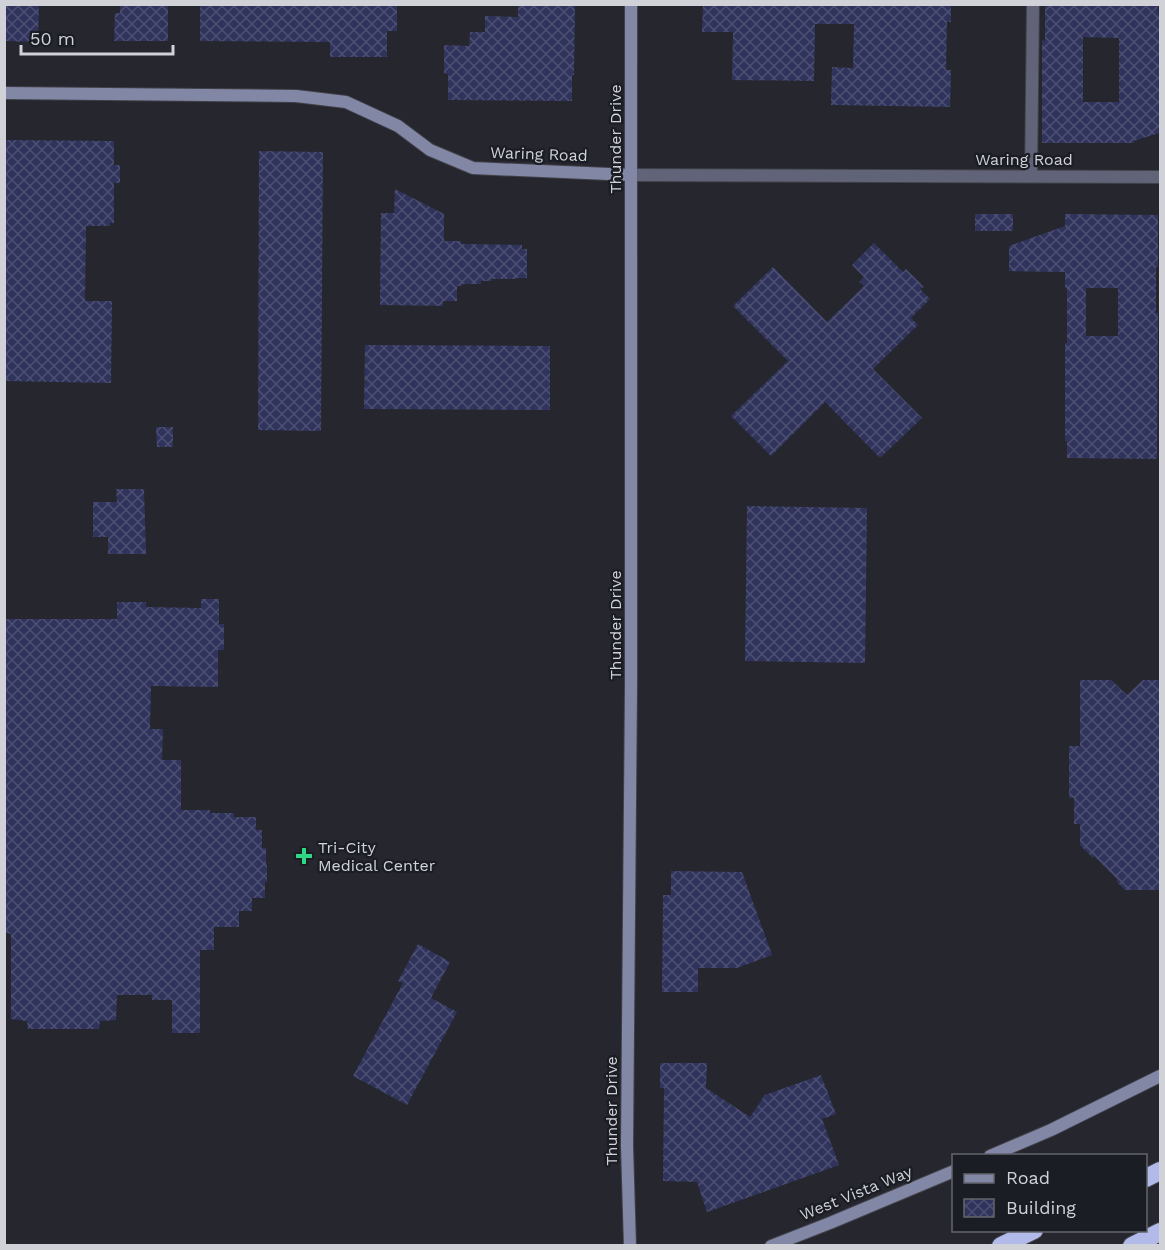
<svg xmlns="http://www.w3.org/2000/svg" width="1165" height="1250" font-family="'Work Sans',sans-serif">
<defs>
<pattern id="building-cross-hatch" width="8" height="8" patternUnits="userSpaceOnUse" patternTransform="scale(1.5)"><rect width="8" height="8" fill="#30345c"/><path d="M0 0l8 8M0 8l8-8" fill="none" stroke="#4d5073"/></pattern>
</defs>
<rect width="100%" height="100%" fill="#25262e"/>
<!-- building -->
<g fill="url(#building-cross-hatch)" fill-rule="evenodd">
<path d="M4 4H39L38 39H35L34 42 4 41Z"/>
<path d="M120 4H168V41H114L115 13H120Z"/>
<path d="M200 4H397V31H387V57H330V42L200 41Z"/>
<path d="M518 4H575L574 75H572V101L448 100V74L444 73V45L469 46 470 32H485V16L518 17Z"/>
<path d="M703 4H951V22H947L946 70H951L950 107 831 105 832 67 853 68 854 24H815L814 81 732 80 733 32H702Z"/>
<path d="M1045 4H1157L1160 21 1159 133 1134 141V143H1042V40L1045 41ZM1083 37 1119 38V102H1083Z"/>
<path d="M4 140 114 141V165H120V183H114V223H110V226H86L85 301H112L111 383 4 381Z"/>
<path d="M259 151 323 152 321 431 258 430Z"/>
<path d="M395 189 444 214V241H461V244L522 245V249H527V278H516V279H492V281H481V284H462V286H457V301H443V306L380 305 381 213H394Z"/>
<rect x="975" y="214" width="38" height="17"/>
<path d="M1065 214 1158 215V267H1156V313H1158L1157 459 1067 458V441H1065V343H1067V288H1065V272L1009 271V246L1065 226ZM1086 288H1118V336H1086Z"/>
<path d="M874 243 903 272 906 269 924 287 920 289 930 299 911 318 918 325 873 369 922 418 880 458 825 402 771 456 731 416 788 361 733 306 773 267 827 322 864 286 859 282 864 277 852 265Z"/>
<path d="M365 345 550 346V410L364 409Z"/>
<path d="M156 427H173V447H157Z"/>
<path d="M116 489H144L146 554H108V537H93V502H117Z"/>
<path d="M747 506 867 508 865 663 745 661Z"/>
<path d="M201 599H219V624H224V650H218V687L151 686 150 729H163L162 760H181V810H210V813H234V817H256V830H262V848H266V864H267V882H265V898H252V911H239V927H214V950H200V1033H172V1000H152V995H117L116 1020 100 1021 99 1029H28L27 1021 11 1019V934L4 933V619H117V602H146V607L201 608Z"/>
<path d="M1080 680H1111L1127 695 1143 680H1161V890H1125L1117 882V879L1094 856 1093 858 1080 845V824H1074V798H1069V746H1080Z"/>
<path d="M671 871 742 872 772 955 737 968H698V992H662L663 895H671Z"/>
<path d="M418 944 450 962 431 998 457 1012 407 1105 353 1076 403 983 398 981Z"/>
<path d="M660 1063H707L706 1088 750 1117 765 1095 821 1075 836 1114 822 1119 839 1165 707 1212 697 1182 663 1181 664 1088H660Z"/>
</g>
<g fill="none" stroke-linecap="round" stroke-linejoin="round">
<defs>
<g id="street">
<path d="M631 175 1160 177"/>
<path d="M1031 176 1033 4"/>
</g>
<g id="secondary">
<path d="M4 93 296 96 346 102 398 126 430 150 473 168 631 175"/>
<path d="M990 1156 1051 1130 1160 1076"/>
<path d="M630 1246 627 1146 631 686V4"/>
<path d="M771 1246 830 1223 954 1171"/>
</g>
<g id="highway">
<path d="M1146 1178 1160 1171"/>
<path d="M1001 1246 1034 1230"/>
<path d="M1132 1246 1160 1232"/>
</g>
</defs>
<!-- street casing -->
<use href="#street" stroke="#414249" stroke-width="14"/>
<!-- secondary casing -->
<use href="#secondary" stroke="#414249" stroke-width="14"/>
<!-- highway casing -->
<use href="#highway" stroke="#414249" stroke-width="20"/>
<!-- street -->
<use href="#street" stroke="#616478" stroke-width="12"/>
<!-- secondary -->
<use href="#secondary" stroke="#8287a6" stroke-width="12"/>
<!-- highway -->
<use href="#highway" stroke="#b2baea" stroke-width="18"/>
</g>
<!-- markers -->
<path fill="#2fd883" stroke="#1b1d25" stroke-width="2" d="M301 847h6v6h6v6h-6v6h-6v-6h-6v-6h6z"/>
<g text-anchor="middle" dominant-baseline="central" stroke-width="4.5" stroke-linejoin="round" paint-order="stroke">
<!-- street labels -->
<g font-size="16" fill="#d1d2d7" stroke="#1b1d25">
<text transform="translate(615 139) rotate(-90)">Thunder Drive</text>
<text transform="translate(539 154) rotate(2)">Waring Road</text>
<text x="1024" y="159">Waring Road</text>
<text transform="translate(615 625) rotate(-90)">Thunder Drive</text>
<text transform="translate(611 1111) rotate(-90)">Thunder Drive</text>
<text transform="translate(856 1193) rotate(-22)">West Vista Way</text>
</g>
<!-- poi labels -->
<g font-size="16" fill="#d1d2d7" stroke="#1b1d25" text-anchor="start">
<text x="318" y="847">Tri-City<tspan x="318" dy="18">Medical Center</tspan></text>
</g>
</g>
<!-- border -->
<rect width="1165" height="1250" fill="none" stroke="#d1d2d7" stroke-width="12"/>
<!-- legend -->
<rect x="952" y="1154" width="195" height="78" fill="#1b1d25" stroke="#64656c" stroke-width="1.5"/>
<rect x="964" y="1174" width="30" height="9" fill="#8287a6" stroke="#64656c" stroke-width="1.5"/>
<text x="1006" y="1184" font-size="18" fill="#d1d2d7">Road</text>
<rect x="964" y="1199" width="30" height="18" fill="url(#building-cross-hatch)" stroke="#64656c" stroke-width="1.5"/>
<text x="1006" y="1214" font-size="18" fill="#d1d2d7">Building</text>
<!-- scale -->
<path d="M21 45v9h152v-9" fill="none" stroke="#d1d2d7" stroke-width="3"/>
<text x="30" y="45" font-size="18" fill="#d1d2d7" stroke="#1b1d25" stroke-width="4.5" paint-order="stroke">50 m</text>
</svg>
